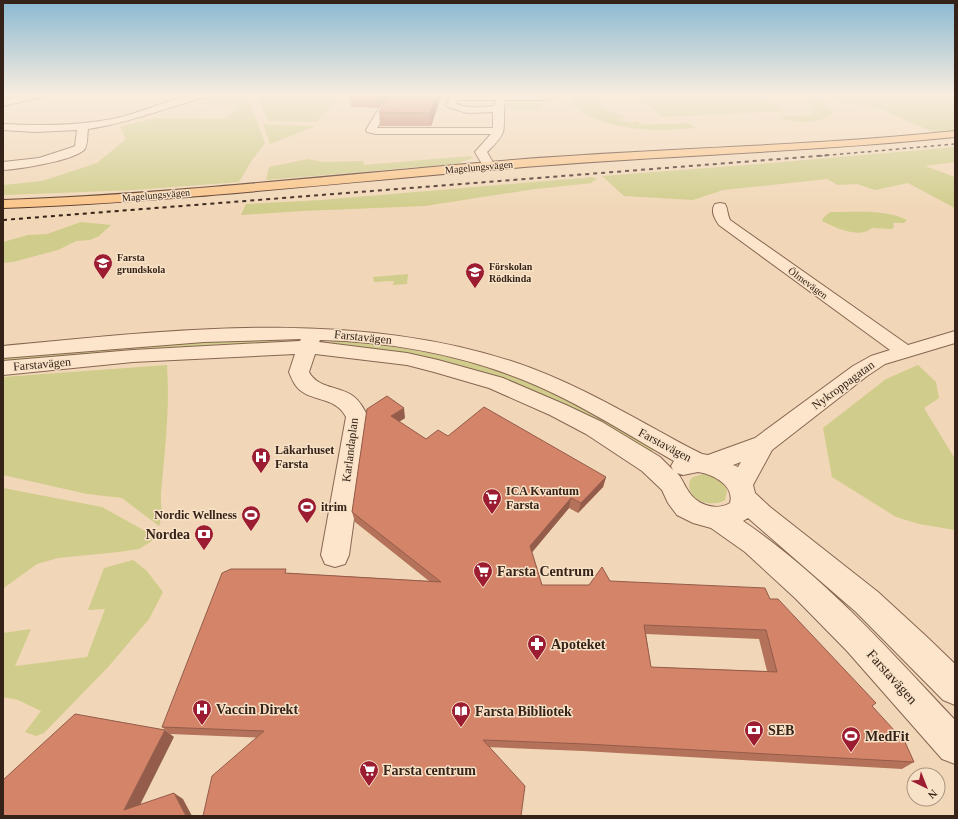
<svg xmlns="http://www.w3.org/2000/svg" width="958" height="819" font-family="Georgia,serif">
<rect width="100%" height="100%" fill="#f1d7b7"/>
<!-- green -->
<g fill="#d0cc8b">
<path d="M224 95H237L247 98 252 108 265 143 252 160 239 182 134 190 3 195V185L42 181 97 163 126 139 120 127 154 118 224 119 237 108 205 104V101L213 96Z"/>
<path d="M263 95H340L316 122 268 121 258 99Z"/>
<path d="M576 95H606L601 100V104L610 111 625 117 618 119 628 123 636 121 642 125 688 123 696 128C660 131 626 132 592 117 584 114 574 109 571 101L572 98Z"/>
<path d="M635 95H758L786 111 663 117Z"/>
<path d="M799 95C813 95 823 100 833 110L832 115C816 123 795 125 779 117L813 115 809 102Z"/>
<path d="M826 95H955V132L937 134 883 110 840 101Z"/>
<path d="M522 100 542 102 544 106C535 115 516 110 505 105L514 101Z"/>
<path d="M263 124 316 126 270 144Z"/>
<path d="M955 147V162L925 166 955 177V208L908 183 875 190 857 184 838 185 827 179 723 190 693 200 624 196 602 176 760 164Z"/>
<path d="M470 156 473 158 456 164 266 180 269 167 308 159 323 162 363 161 364 165Z"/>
<path d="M594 177 597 180 592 181 593 183 535 189 425 206 301 211 241 215 246 204 321 200Z"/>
<path d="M830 212C854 212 886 209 907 220L904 223H893L894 227 892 229 872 228C859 239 836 228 822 221L823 218Z"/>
<path d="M81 222 111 225 99 236 90 240 76 241 58 250 13 262 3 263V242L28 235 47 234Z"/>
<path d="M408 274 407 284 393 285 394 281 374 282 373 277Z"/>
<path d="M211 339H284L277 343 223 344 3 362V357Z"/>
<path d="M334 339C382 345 431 351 477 364 541 383 597 416 654 449L650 455 422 357 359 347 332 345 329 343Z"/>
<path d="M167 365C170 408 165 450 161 493 160 505 164 515 159 526L122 498 87 494 3 475V377Z"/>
<path d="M918 365 936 382 939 398 924 408 955 459V530L919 524 896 517 832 477 823 428 886 379Z"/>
<path d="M704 474C715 476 723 481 727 491L725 500C711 509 684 499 690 480L693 477Z"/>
<path d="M3 488 102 507 154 536 152 541 139 549 119 552 58 558 37 564 5 587 3 591Z"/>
<path d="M133 560 146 570 163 592 149 619 109 666 44 733 36 736 25 732 41 711 18 700 3 697V633L31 629 15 666 87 657 105 609 88 610 104 568Z"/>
</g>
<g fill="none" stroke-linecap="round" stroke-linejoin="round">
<defs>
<g id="minor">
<path d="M26 95H44L42 97 3 106V100Z"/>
<path d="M191 95H209L207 97C167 107 129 123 88 129 87 134 88 146 84 150 72 161 19 169 3 170V162L39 158 73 147 75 146 77 130 35 132 3 130V124C41 126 80 126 117 118 142 112 166 101 191 95Z"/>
<path d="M455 95H558L556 97 544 100H505C503 109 505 125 503 132 500 140 493 146 487 152L495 166 493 169H485L475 152 491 134H376L367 132 366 130 381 105 384 104 389 107 377 128H493V112L467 113 448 107 446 105 451 96ZM458 100H496L494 106C482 107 467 109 456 104Z"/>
<path d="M720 203 725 204C728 209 727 214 730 220L908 345 955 331V343L885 364 867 376 772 450 753 485 755 493 770 507 878 592 927 637 955 664V705L943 700 856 612 748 518 743 521C824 576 889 650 955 720V764L942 759 847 651 795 598 745 552 711 528 693 523 677 515 668 503 662 490 642 471 586 434 550 415 489 388 434 372 407 365 315 354 309 372C318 389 340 386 353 396 360 401 364 409 368 417L349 555 345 564 335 567 325 564 321 555 346 417C335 395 309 403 296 386 293 382 291 377 289 372L295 354 133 362 3 375V361L133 350 300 341 301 339 204 342 3 358V346C172 330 349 308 514 362 577 383 632 417 690 448L702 454 708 455 755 438 853 366 871 356 890 350 719 225C715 219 710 211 715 204ZM320 340C404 342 488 360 563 398 601 417 637 440 674 461L671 466 673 470 660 457 602 422 566 405 503 378 438 360 407 353 319 342ZM741 462 738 467 733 465ZM698 472C712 474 735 485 730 503 715 512 695 504 687 489 683 483 682 478 677 473L683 475Z"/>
</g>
<path id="major" d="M955 131V137C812 152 668 155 524 167 350 181 177 202 3 208V200C177 194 350 173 524 159 668 148 812 146 955 131Z"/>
</defs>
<!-- minor casing -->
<use href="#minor" stroke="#886652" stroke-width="2"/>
<!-- major casing -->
<use href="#major" stroke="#553527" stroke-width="2"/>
<!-- minor -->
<use href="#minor" fill="#fce5cb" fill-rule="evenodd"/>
<!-- major -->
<use href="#major" fill="#fac589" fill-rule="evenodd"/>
<!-- rail-far1 -->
<path stroke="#352218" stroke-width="1.5" stroke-dasharray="3.5 3.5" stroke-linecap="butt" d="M819 156 955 144"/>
<!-- rail -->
<path stroke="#352218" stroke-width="2" stroke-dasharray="4 4" stroke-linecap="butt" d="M3 220 830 155"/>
</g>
<!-- wall -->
<g fill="#b5725a" fill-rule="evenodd">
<path d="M349 95H440V100L431 126H380L379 112 384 103 381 104 378 108 351 107Z"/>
<path d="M367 409 405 418 399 422 426 439 448 436 606 477 603 487 578 513 569 508 532 552 542 585H589L610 581 770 599 872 706 914 762 902 769 583 751 170 734 162 727 288 573 429 581 355 522 352 512ZM646 634 759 639 767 671 651 667Z"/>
</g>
<!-- shaded-wall -->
<g fill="#945c4a">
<path d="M376 95H384L385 103 381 104 378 108Z"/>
<path d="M436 95H440V100L431 126 430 113Z"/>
<path d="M404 408 405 418 392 426 391 416Z"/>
<path d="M606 477 603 487 578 513 581 503Z"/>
<path d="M571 498 569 508 529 556 530 546Z"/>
<path d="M165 730 174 737 135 815 124 810Z"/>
<path d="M174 793 183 799 192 816H186Z"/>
</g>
<!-- building -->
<g fill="#d38469" stroke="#945c4a" fill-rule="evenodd">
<path d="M389 95H437L430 113 379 112Z"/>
<path d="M387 396 404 408 391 416 426 439 438 430 448 436 484 407 606 477 581 503 571 498 530 546 542 585H589L602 567 610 581 765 588 770 599H778L876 703 872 706 905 742 914 762 586 744 483 740 525 786 521 816H203L212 776 264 731 162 727 222 573 231 569H286L285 573 441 582 352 512 367 409ZM644 625 766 630 777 672 651 667Z"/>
<path d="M75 714 165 730 124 810 174 793 186 816H3V780Z"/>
</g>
<!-- sky -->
<linearGradient id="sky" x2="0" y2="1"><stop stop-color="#8ab9d2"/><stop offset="0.45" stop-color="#f9eddf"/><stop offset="1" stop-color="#f9eddf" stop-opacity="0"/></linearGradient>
<rect width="958" height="210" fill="url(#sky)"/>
<!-- icons -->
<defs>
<symbol id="school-pin" viewBox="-11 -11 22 30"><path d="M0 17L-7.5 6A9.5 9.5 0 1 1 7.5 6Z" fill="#9c1d32" stroke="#f8e2c7"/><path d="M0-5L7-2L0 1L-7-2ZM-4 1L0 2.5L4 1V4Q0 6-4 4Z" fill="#fff"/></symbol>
<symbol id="hospital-pin" viewBox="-11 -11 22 30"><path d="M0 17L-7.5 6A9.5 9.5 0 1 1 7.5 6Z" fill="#9c1d32" stroke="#f8e2c7"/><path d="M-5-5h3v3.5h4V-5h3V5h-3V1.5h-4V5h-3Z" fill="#fff"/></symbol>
<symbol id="supermarket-pin" viewBox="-11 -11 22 30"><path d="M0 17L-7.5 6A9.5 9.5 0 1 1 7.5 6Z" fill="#9c1d32" stroke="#f8e2c7"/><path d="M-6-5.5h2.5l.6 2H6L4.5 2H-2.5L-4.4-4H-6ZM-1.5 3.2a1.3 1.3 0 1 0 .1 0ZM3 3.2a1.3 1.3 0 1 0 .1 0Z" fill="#fff"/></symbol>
<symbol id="stadium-pin" viewBox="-11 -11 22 30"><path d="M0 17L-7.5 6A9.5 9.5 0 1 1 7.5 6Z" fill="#9c1d32" stroke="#f8e2c7"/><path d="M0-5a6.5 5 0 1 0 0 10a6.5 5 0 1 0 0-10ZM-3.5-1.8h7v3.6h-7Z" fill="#fff"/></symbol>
<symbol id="bank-pin" viewBox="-11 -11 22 30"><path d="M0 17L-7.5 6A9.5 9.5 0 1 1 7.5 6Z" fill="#9c1d32" stroke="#f8e2c7"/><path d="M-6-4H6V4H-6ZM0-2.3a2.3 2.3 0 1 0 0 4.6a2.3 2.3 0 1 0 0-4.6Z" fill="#fff"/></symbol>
<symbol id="pharmacy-pin" viewBox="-11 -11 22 30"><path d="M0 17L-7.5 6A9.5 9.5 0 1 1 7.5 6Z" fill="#9c1d32" stroke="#f8e2c7"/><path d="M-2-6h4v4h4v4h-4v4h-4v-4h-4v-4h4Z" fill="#fff"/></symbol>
<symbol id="library-pin" viewBox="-11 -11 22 30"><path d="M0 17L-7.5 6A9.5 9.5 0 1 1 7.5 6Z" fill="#9c1d32" stroke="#f8e2c7"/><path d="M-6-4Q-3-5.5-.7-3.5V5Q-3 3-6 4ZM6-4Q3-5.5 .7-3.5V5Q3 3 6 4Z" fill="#fff"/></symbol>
</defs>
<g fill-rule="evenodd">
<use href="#school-pin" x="92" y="252" width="22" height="30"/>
<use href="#school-pin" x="464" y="261" width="22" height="30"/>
<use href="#hospital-pin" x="250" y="446" width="22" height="30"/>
<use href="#supermarket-pin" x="481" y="487" width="22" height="30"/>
<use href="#stadium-pin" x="296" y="496" width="22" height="30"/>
<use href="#stadium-pin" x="240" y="504" width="22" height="30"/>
<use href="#bank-pin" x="193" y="523" width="22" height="30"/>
<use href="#supermarket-pin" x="472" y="560" width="22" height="30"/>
<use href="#pharmacy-pin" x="526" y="633" width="22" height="30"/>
<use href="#hospital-pin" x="191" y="698" width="22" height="30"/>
<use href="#library-pin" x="450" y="700" width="22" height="30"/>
<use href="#bank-pin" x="743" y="719" width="22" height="30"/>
<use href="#stadium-pin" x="840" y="725" width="22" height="30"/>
<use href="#supermarket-pin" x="358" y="759" width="22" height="30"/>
</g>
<g text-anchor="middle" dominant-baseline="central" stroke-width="3" stroke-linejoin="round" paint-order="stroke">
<!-- far-street labels -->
<g font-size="10" fill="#352218" stroke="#f8e2c7">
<text transform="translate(479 167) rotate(-5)">Magelungsvägen</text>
<text transform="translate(156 195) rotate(-5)">Magelungsvägen</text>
<text transform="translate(808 283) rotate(36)">Ölmevägen</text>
</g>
<!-- far-poi labels -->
<g font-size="10" font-weight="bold" fill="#352218" stroke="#f8e2c7" text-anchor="start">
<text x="117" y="257">Farsta<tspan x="117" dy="12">grundskola</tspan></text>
<text x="489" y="266">Förskolan<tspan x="489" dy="12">Rödkinda</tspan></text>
</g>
<!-- street labels -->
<g font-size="12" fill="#352218" stroke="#f8e2c7">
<text transform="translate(363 337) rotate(6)">Farstavägen</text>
<text transform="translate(42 364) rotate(-5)">Farstavägen</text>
<text transform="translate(843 385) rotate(-36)">Nykroppagatan</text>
<text transform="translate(665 445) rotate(28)">Farstavägen</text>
<text transform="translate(350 450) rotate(-83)">Karlandaplan</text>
</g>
<!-- poi labels -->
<g font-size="12" font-weight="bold" fill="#352218" stroke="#f8e2c7" text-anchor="start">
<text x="275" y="450">Läkarhuset<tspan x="275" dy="14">Farsta</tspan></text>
<text x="506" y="491">ICA Kvantum<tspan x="506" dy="14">Farsta</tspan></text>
<text x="321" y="507">itrim</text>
<text x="237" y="515" text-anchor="end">Nordic Wellness</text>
</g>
<!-- near-poi labels -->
<g font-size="14" font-weight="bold" fill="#352218" stroke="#f8e2c7" text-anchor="start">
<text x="190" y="534" text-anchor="end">Nordea</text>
<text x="497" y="571">Farsta Centrum</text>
<text x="551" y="644">Apoteket</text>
<text x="216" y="709">Vaccin Direkt</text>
<text x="475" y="711">Farsta Bibliotek</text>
<text x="768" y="730">SEB</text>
<text x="865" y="736">MedFit</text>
<text x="383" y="770">Farsta centrum</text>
</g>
<!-- near-street labels -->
<g font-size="14" fill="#352218" stroke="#f8e2c7">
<text transform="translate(892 677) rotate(48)">Farstavägen</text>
</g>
</g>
<!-- border -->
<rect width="958" height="819" fill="none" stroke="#352218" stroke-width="8"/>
<!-- north arrow -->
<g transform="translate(926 787) rotate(137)"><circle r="19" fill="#f8e2c7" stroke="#aa9581"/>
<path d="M0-3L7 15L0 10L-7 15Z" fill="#9c1d32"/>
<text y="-6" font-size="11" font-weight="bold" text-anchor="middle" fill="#352218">N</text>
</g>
</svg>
